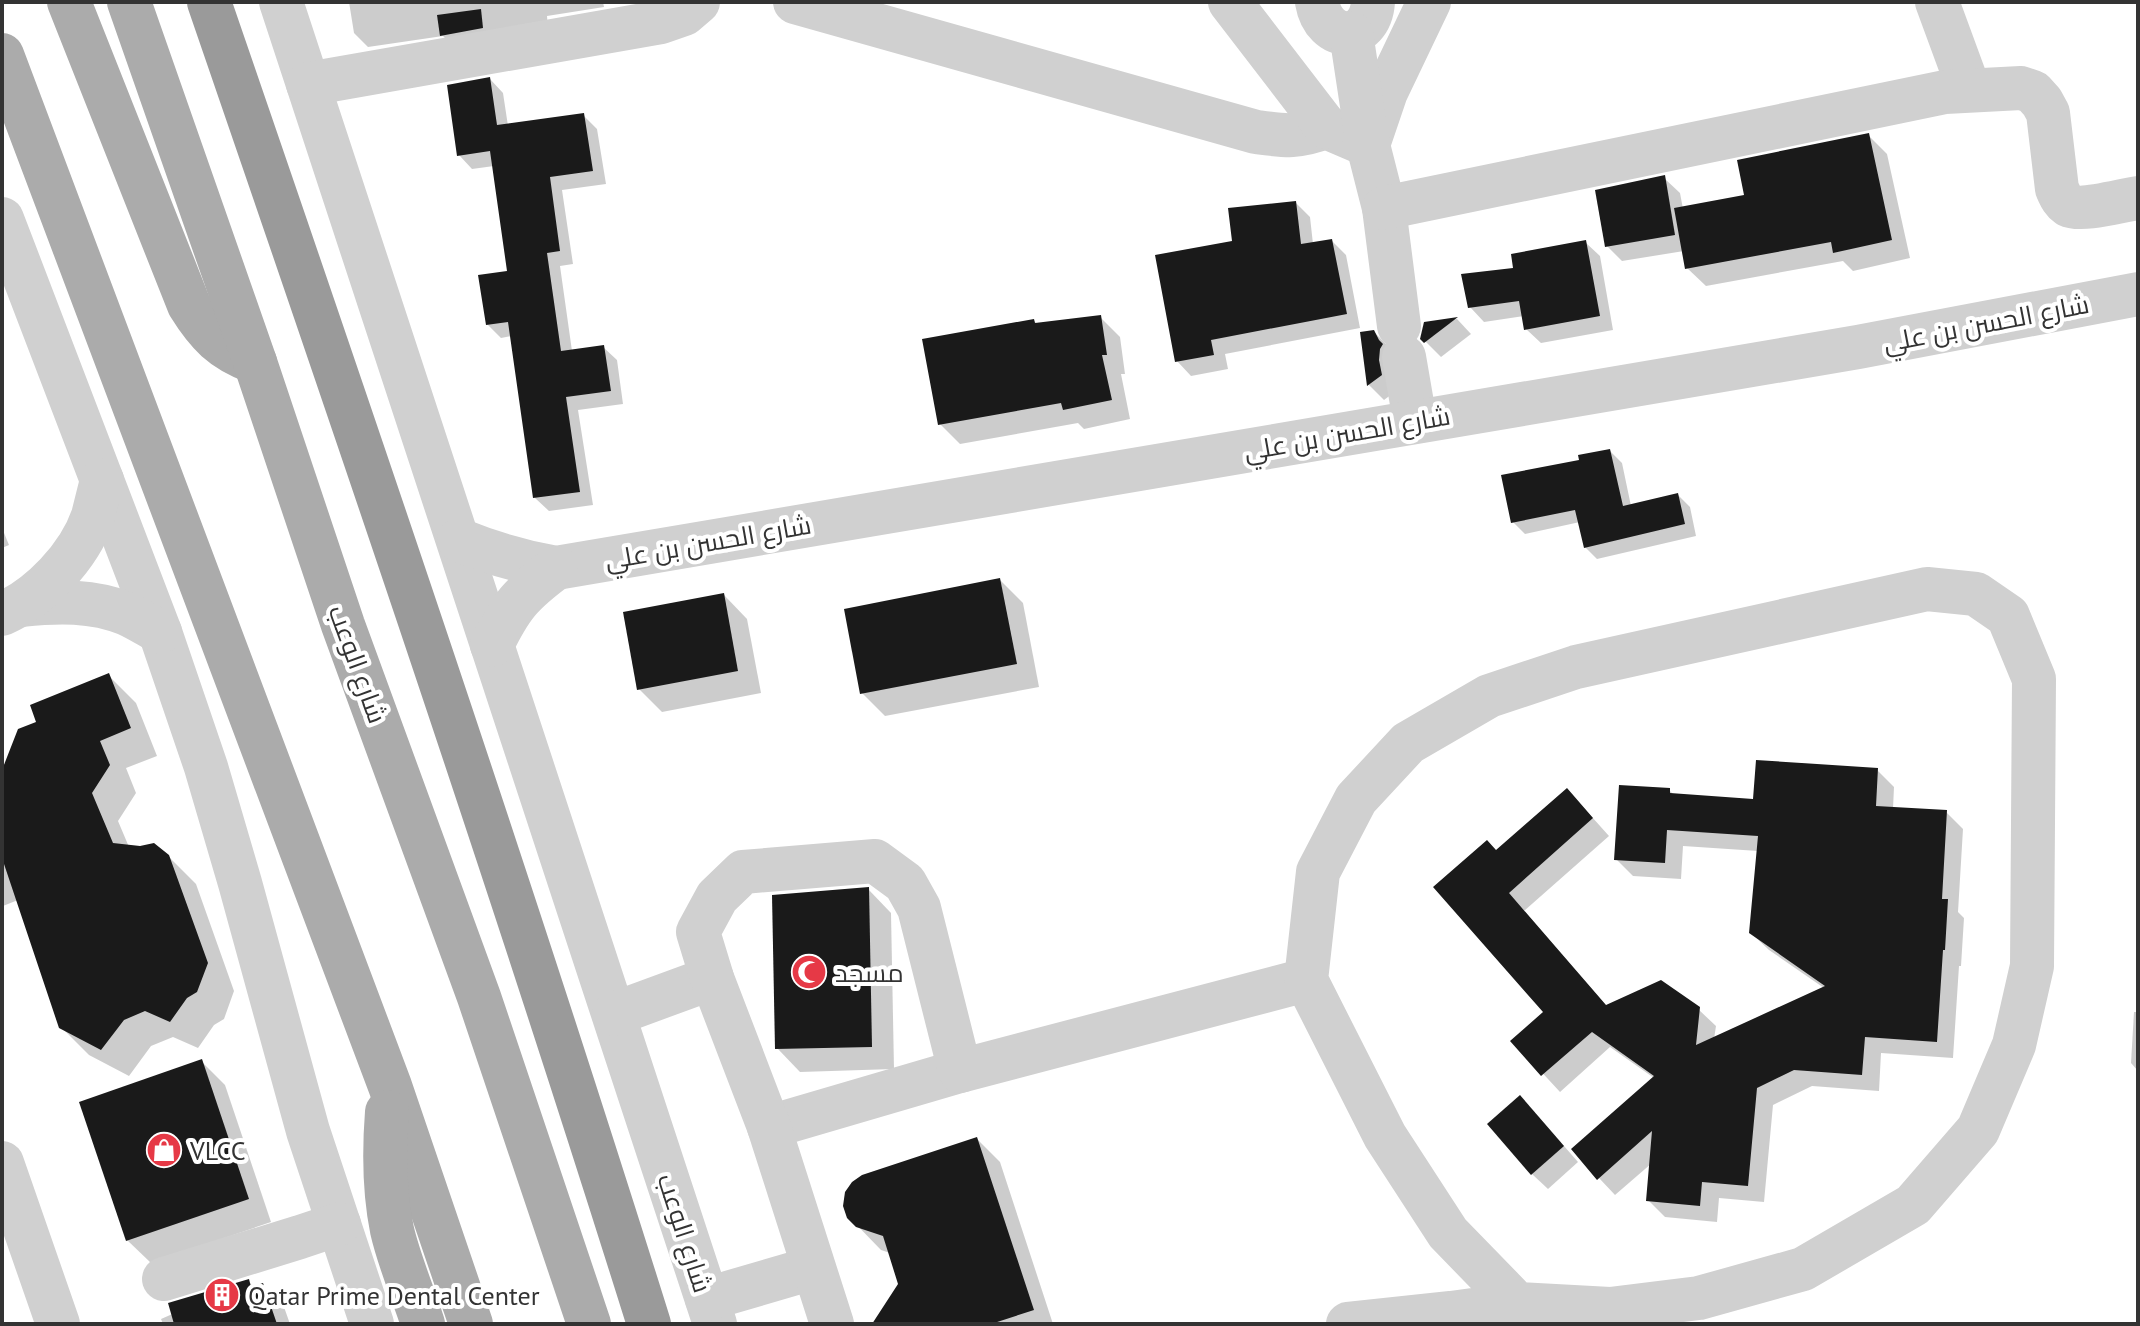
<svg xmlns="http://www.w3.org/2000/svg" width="2140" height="1326" font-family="'PT Sans',Cairo,sans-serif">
<rect width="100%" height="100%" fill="#fff"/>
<!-- shadow -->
<g fill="#0003">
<path d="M349 2H603L604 7 547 16 548 28 456 49 443 36 368 47 354 33Z"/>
<path d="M490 79 503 93 508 126 584 116 597 129 606 184 562 190 573 264 560 266 572 351 603 347 617 360 623 404 578 410 593 505 549 511 535 498 512 336 501 338 487 324 509 272 494 166 472 169 459 155Z"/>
<path d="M1868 135 1887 154 1910 258 1853 271 1843 261 1706 286 1687 268 1684 251 1622 261 1607 246 1664 178 1680 193 1683 209 1746 197Z"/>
<path d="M1296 203 1310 217 1313 244 1332 241 1346 255 1360 328 1225 354 1228 369 1191 376 1177 361 1234 242Z"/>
<path d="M1585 242 1600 256 1613 330 1541 343 1526 329 1524 316 1484 322 1470 307 1516 270Z"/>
<path d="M1100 317 1120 337 1125 374H1121L1130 419 1084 429 1078 423 960 444 940 424 1034 321 1038 325Z"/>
<path d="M1457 319 1471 334 1441 357 1422 338 1425 324Z"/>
<path d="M1374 332 1390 348 1396 391 1384 400 1369 385 1363 334Z"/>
<path d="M1610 451 1622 463 1631 506 1678 495 1690 507 1696 536 1597 559 1585 547 1580 522 1525 534 1513 522 1581 462Z"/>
<path d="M2 528 9 545 2 548Z"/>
<path d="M1000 580 1023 603 1039 687 885 716 862 693Z"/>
<path d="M724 595 747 619 761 693 662 712 639 689Z"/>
<path d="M109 676 136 703 157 756 126 768 136 793 118 821 129 847 168 856 196 884 234 991 224 1019 214 1025 198 1048 173 1037 151 1046 129 1076 89 1055 61 1027 18 900 3 906 2 904V771L39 723Z"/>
<path d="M1877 770 1894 787 1893 809 1946 812 1963 829 1958 912 1964 918 1961 966H1959L1953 1058 1881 1053 1879 1091 1812 1086 1773 1105 1764 1202 1719 1198 1717 1222 1665 1217 1648 1200 1652 1163 1615 1195 1599 1178 1654 1078 1610 1047 1560 1092 1513 1041 1546 1013 1496 852 1583 807 1609 836 1524 911 1607 1007 1698 1009 1716 1026 1714 1039 1824 988 1769 950 1751 933 1758 851 1683 846 1681 879 1633 876 1616 859 1669 790 1674 795 1755 801Z"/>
<path d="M868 889 891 913 894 1069 800 1072 777 1048Z"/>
<path d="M2134 1012H2138V1071L2131 1063Z"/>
<path d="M202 1062 225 1085 271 1222 151 1263 127 1240Z"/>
<path d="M1536 1114 1578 1162 1548 1189 1532 1174Z"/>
<path d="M977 1139 1000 1162 1053 1324H883L901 1285 890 1253 881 1250 849 1217Z"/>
<path d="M248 1281 255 1288 262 1285 284 1307 290 1324H163L161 1319Z"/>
</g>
<!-- building -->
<g fill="#1a1a1a">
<path d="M481 9 483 28 440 36 437 15Z"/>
<path d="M490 77 497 125 584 113 593 171 550 177 560 251 547 253 561 351 604 345 611 391 566 397 580 492 533 498 508 322 486 325 478 275 507 271 490 151 457 156 447 85Z"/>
<path d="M1869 133 1892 240 1833 253 1831 242 1685 269 1674 208 1744 195 1737 160Z"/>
<path d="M1665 175 1675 235 1605 247 1595 190Z"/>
<path d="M1296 201 1301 244 1332 239 1347 314 1211 340 1214 355 1175 362 1155 255 1232 241 1228 208Z"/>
<path d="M1586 240 1600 316 1524 330 1519 301 1468 308 1461 274 1513 268 1511 254Z"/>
<path d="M1101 315 1107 355H1102L1112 400 1063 410 1061 403 938 425 922 339 1034 319 1035 323Z"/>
<path d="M1458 317 1424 343 1420 339 1424 322Z"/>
<path d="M1374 330 1379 340 1383 344 1380 349 1379 360 1382 375 1367 386 1360 332Z"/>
<path d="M1610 449 1623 506 1678 493 1685 524 1584 548 1575 510 1511 523 1501 475 1579 460 1578 455Z"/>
<path d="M1000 578 1017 664 860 694 844 609Z"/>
<path d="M724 593 738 671 637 690 623 612Z"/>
<path d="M109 673 131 728 100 741 110 765 92 793 113 843 140 846 154 843 169 855 208 963 197 992 187 998 170 1022 145 1011 124 1020 101 1050 59 1028 2 858V770L18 729 36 722 30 705Z"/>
<path d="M1756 760 1878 768 1876 806 1947 810 1942 899H1948L1945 950H1943L1937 1042 1865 1037 1862 1075 1794 1070 1757 1088 1748 1186 1702 1182 1700 1206 1646 1201 1652 1131 1597 1180 1571 1149 1654 1076 1592 1032 1541 1076 1510 1041 1543 1012 1433 887 1487 840 1496 850 1567 788 1593 818 1509 893 1606 1005 1661 980 1700 1007 1696 1045 1825 986 1749 933 1758 836 1667 830 1665 863 1614 860 1619 785 1670 788V793L1753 799Z"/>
<path d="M869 887 872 1047 775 1049 772 895Z"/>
<path d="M202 1059 249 1199 126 1241 79 1102Z"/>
<path d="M1520 1095 1564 1146 1531 1175 1487 1124Z"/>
<path d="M977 1137 1034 1310 991 1324H872L898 1284 883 1236 856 1227 847 1218 843 1206 845 1192 852 1182 862 1175Z"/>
<path d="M249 1279 251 1287 263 1283 277 1324H174L168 1303Z"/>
</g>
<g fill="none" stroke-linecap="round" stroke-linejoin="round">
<!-- minor -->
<g stroke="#d0d0d0" stroke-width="44">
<path d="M281 2 715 1324"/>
<path d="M795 2 1256 132C1286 136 1297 138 1326 127L1368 145 1386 92 1429 2"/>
<path d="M1230 2 1326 127"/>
<path d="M1317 2C1324 43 1370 44 1373 2"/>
<path d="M1937 2 1969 89"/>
<path d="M1351 33 1368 145 1384 208 1399 326"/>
<path d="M308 84 661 22 684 14 698 2"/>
<path d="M1384 208 1945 92 2021 88 2033 92 2042 102 2048 113 2057 189C2060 195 2062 201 2068 205 2082 212 2122 200 2138 198"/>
<path d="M2 219 160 632 206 767 240 883 308 1131 372 1324"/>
<path d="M1404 357 1415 421"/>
<path d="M459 540C491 553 522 562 556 568L1858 347 2138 294"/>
<path d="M22 605C57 601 93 600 127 614 138 619 149 626 160 632"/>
<path d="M2 614C40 597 79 557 93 516 96 504 99 492 102 480"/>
<path d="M492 645C511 606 521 594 556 568"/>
<path d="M614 1014 712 978"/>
<path d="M769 1127 960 1071"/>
<path d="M2 1163 58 1324"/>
<path d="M164 1279 300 1237 339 1224"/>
<path d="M707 1299 813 1268"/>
<path d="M832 1324 769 1127 712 978 698 932 717 897 743 872 875 861 905 883 919 908 960 1071 1306 980"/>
<path d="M1348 1324 1451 1313 1517 1304 1610 1309 1699 1298 1803 1269 1913 1205 1978 1130 2014 1045 2032 966 2034 679 2008 616 1976 594 1927 589 1576 667 1489 696 1408 743 1356 799 1318 872 1306 980 1385 1136 1448 1233 1517 1304"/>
</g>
<!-- major -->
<g stroke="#ababab" stroke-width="44">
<path d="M69 2 189 305C207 334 222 350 255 362"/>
<path d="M129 2 255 362 343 625 479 997 589 1324"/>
<path d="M2 55 390 1086 471 1324"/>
<path d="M387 1112C384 1151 384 1191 392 1230 399 1261 413 1293 423 1324"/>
</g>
<!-- highway -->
<path stroke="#9a9a9a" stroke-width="44" d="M209 2C360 441 510 881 649 1324"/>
</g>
<!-- icons -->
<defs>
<symbol id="mosque-disc" viewBox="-11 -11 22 22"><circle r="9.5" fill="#e63946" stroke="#fff"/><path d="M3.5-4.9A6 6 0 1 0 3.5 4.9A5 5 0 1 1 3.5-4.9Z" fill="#fff"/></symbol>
<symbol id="shop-disc" viewBox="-11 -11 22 22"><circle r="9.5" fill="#e63946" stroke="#fff"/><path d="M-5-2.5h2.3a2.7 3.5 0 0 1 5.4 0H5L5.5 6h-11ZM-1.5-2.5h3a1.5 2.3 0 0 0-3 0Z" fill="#fff"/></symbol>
<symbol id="building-disc" viewBox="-11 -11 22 22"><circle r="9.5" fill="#e63946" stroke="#fff"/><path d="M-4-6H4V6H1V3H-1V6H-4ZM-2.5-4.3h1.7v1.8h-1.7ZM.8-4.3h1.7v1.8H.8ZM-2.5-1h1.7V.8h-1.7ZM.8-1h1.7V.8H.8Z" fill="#fff"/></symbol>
</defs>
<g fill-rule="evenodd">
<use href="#mosque-disc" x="789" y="952" width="40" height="40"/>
<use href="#shop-disc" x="144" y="1130" width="40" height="40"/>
<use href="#building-disc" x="202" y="1275" width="40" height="40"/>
</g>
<g text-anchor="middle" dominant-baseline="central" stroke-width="8" stroke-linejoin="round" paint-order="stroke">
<!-- street labels -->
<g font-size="26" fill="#333" stroke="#fff">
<text transform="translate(1986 323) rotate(-11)">شارع الحسن بن علي</text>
<text transform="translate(1347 433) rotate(-10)">شارع الحسن بن علي</text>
<text transform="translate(708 542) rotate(-10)">شارع الحسن بن علي</text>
<text transform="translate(358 664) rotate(70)">شارع الوعب</text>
<text transform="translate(685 1233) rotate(72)">شارع الوعب</text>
</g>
<!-- poi labels -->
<g font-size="26" fill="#333" stroke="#fff" text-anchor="start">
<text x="835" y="972">مسجد</text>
<text x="190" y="1150">VLCC</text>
<text x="248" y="1295">Qatar Prime Dental Center</text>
</g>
</g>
<!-- border -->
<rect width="2140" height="1326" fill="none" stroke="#333333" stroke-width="8"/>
</svg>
